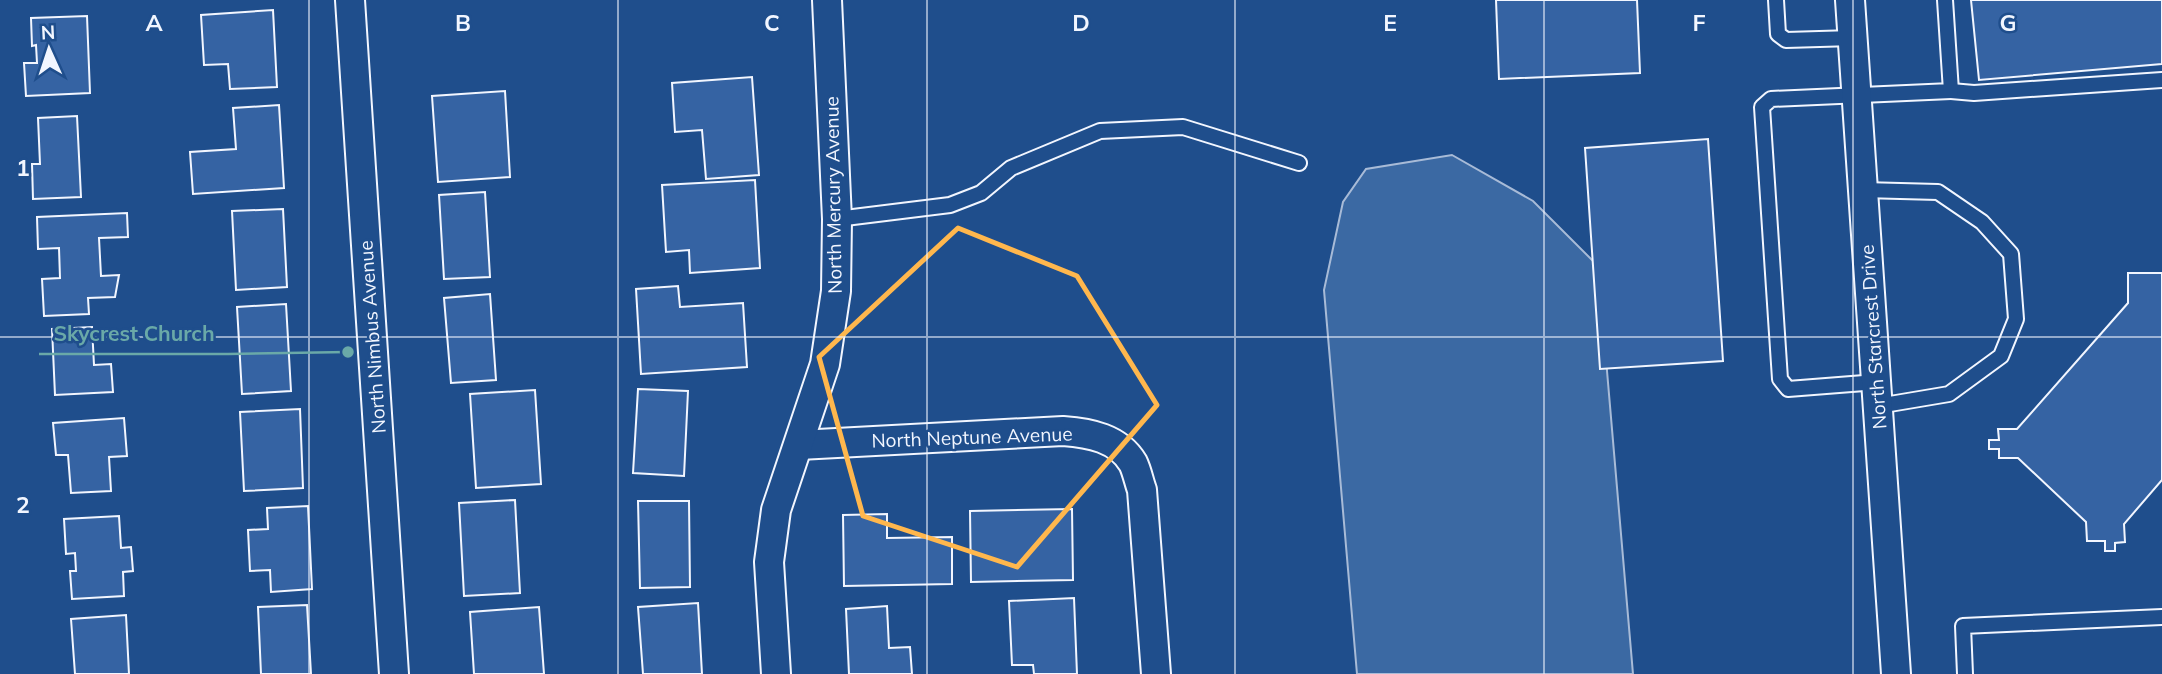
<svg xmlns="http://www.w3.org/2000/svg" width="2162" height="674" font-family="Mulish,sans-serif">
<rect width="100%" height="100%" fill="#1f4e8c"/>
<!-- water -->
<path fill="#3b69a3" stroke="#a8bbd7" stroke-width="2" d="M1452 155 1533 201 1598 266 1633 674H1357L1324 290 1343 202 1366 169Z"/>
<!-- building -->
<g fill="#3563a3" stroke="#f2f6ff" stroke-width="2">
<path d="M1496 0H1637L1640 73 1499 79Z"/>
<path d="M1971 0H2162V64L1979 80Z"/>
<path d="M273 10 277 87 230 89 228 64 204 65 201 15Z"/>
<path d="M87 16 90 93 26 96 24 63H37L36 45 32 46 31 18Z"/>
<path d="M752 77 759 175 706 179 702 130 675 132 672 83Z"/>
<path d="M505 91 510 177 438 182 432 96Z"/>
<path d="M279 105 284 188 193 194 190 152 236 149 233 108Z"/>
<path d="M77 116 81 197 33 199 32 164H40L38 118Z"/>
<path d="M1708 139 1723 361 1600 369 1585 148Z"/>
<path d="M755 180 760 268 690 273 689 250 666 252 662 185Z"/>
<path d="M485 192 490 277 444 279 439 195Z"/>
<path d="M283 209 287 287 236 290 232 211Z"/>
<path d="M127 213 128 237 99 238 101 276 119 275 115 297 88 298 89 314 44 316 42 279 60 278 59 248 38 249 37 217Z"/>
<path d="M2128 273H2162V480L2124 524 2125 542 2115 543V551H2105V541H2087L2086 522 2018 458H1999V449H1989V440H1999L1998 429H2017L2128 303Z"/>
<path d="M678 286 680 307 743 303 747 367 641 374 636 289Z"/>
<path d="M490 294 496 380 451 383 444 298Z"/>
<path d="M286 304 291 391 242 394 237 307Z"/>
<path d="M92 327 94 365 111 364 113 392 55 395 52 329Z"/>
<path d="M638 389 688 391 684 476 633 473Z"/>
<path d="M535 390 541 484 476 488 470 394Z"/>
<path d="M300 409 303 488 244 491 240 412Z"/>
<path d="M124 418 127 456 109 457 111 491 71 493 68 455H56L53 423Z"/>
<path d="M515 500 520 593 464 596 459 503Z"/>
<path d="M638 501H689L690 587 640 588Z"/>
<path d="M308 506 312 589 271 592 270 570 250 571 248 530 268 529 267 508Z"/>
<path d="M1072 509 1073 580 971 582 970 511Z"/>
<path d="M887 514V538L952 537V584L844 586 843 515Z"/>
<path d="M119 516 121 548 131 547 133 571 123 572 124 596 72 599 70 571H76L75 553 66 554 64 519Z"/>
<path d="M1074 598 1077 674H1034L1033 665H1012L1009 601Z"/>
<path d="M698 603 702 674H643L638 607Z"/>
<path d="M307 605 311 674H261L258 607Z"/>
<path d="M887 606 889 648 910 647 912 674H849L846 609Z"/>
<path d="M539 607 544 674H474L470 612Z"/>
<path d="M126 615 129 674H75L71 619Z"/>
</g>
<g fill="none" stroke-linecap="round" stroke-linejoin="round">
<defs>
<g id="service">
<path d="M1776 0 1778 34 1786 40 1853 38"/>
<path d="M1951 91 1974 93 2162 80"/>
<path d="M1863 190 1938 192 1982 222 2011 254 2016 319 2001 356 1949 394 1878 406"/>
<path d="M837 219 950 205 981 193 1011 168 1100 131 1183 127 1299 163"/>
<path d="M1877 382 1788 389 1780 379 1762 107 1771 99 1951 91 1945 0"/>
<path d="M1965 674 1963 626 2162 617"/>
</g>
<g id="minor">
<path d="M350 0 394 674"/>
<path d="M1850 0 1896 674"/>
<path d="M799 445 1063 431C1090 433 1118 438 1133 463 1137 471 1139 482 1142 490L1156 674"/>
<path d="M776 674 769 562 776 510 825 364 836 291 837 219 827 0"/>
</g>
</defs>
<!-- service casing -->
<use href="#service" stroke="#f2f6ff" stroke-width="18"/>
<!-- minor casing -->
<use href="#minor" stroke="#f2f6ff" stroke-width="32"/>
<!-- service -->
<use href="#service" stroke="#1f4e8c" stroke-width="14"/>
<!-- minor -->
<use href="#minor" stroke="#1f4e8c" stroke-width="28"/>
</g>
<!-- marked area -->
<path fill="none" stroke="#ffb74d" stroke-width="5" stroke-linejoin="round" d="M958 228 1077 276 1157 405 1017 567 863 516 819 357Z"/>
<!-- grid -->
<path fill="none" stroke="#f2f6ff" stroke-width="2" stroke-opacity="0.55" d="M309 0V674M618 0V674M927 0V674M1235 0V674M1544 0V674M1853 0V674M0 337H2162"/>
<g text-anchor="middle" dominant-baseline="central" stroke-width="5" stroke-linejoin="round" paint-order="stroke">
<!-- street labels -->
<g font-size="19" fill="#f2f6ff" stroke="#1f4e8c">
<text transform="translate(833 195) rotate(-91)">North Mercury Avenue</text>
<text transform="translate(372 337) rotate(-94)">North Nimbus Avenue</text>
<text transform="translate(1873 337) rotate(-94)">North Starcrest Drive</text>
<text transform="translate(972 437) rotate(-2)">North Neptune Avenue</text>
</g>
</g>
<g font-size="23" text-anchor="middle" font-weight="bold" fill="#f2f6ff" stroke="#1f4e8c" stroke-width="5" stroke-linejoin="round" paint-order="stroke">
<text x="154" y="31">A</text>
<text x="463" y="31">B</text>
<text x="772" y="31">C</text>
<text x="1081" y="31">D</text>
<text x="1390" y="31">E</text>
<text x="1699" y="31">F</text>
<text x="2008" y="31">G</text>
<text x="23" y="176">1</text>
<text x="23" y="513">2</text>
</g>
<!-- callouts -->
<path fill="none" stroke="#6aa9a8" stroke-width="2.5" d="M348 352L228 354H39"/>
<circle fill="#6aa9a8" stroke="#1f4e8c" stroke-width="2.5" cx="348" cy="352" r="7"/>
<g font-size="21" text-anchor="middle" font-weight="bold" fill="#6aa9a8" stroke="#1f4e8c" stroke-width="5" stroke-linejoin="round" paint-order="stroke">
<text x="134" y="341">Skycrest Church</text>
</g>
<!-- north arrow -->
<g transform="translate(49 49) rotate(357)" stroke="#1f4e8c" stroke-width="5" paint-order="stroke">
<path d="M0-5L12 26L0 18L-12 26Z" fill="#f2f6ff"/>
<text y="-10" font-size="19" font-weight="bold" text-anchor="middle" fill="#f2f6ff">N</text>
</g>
</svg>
